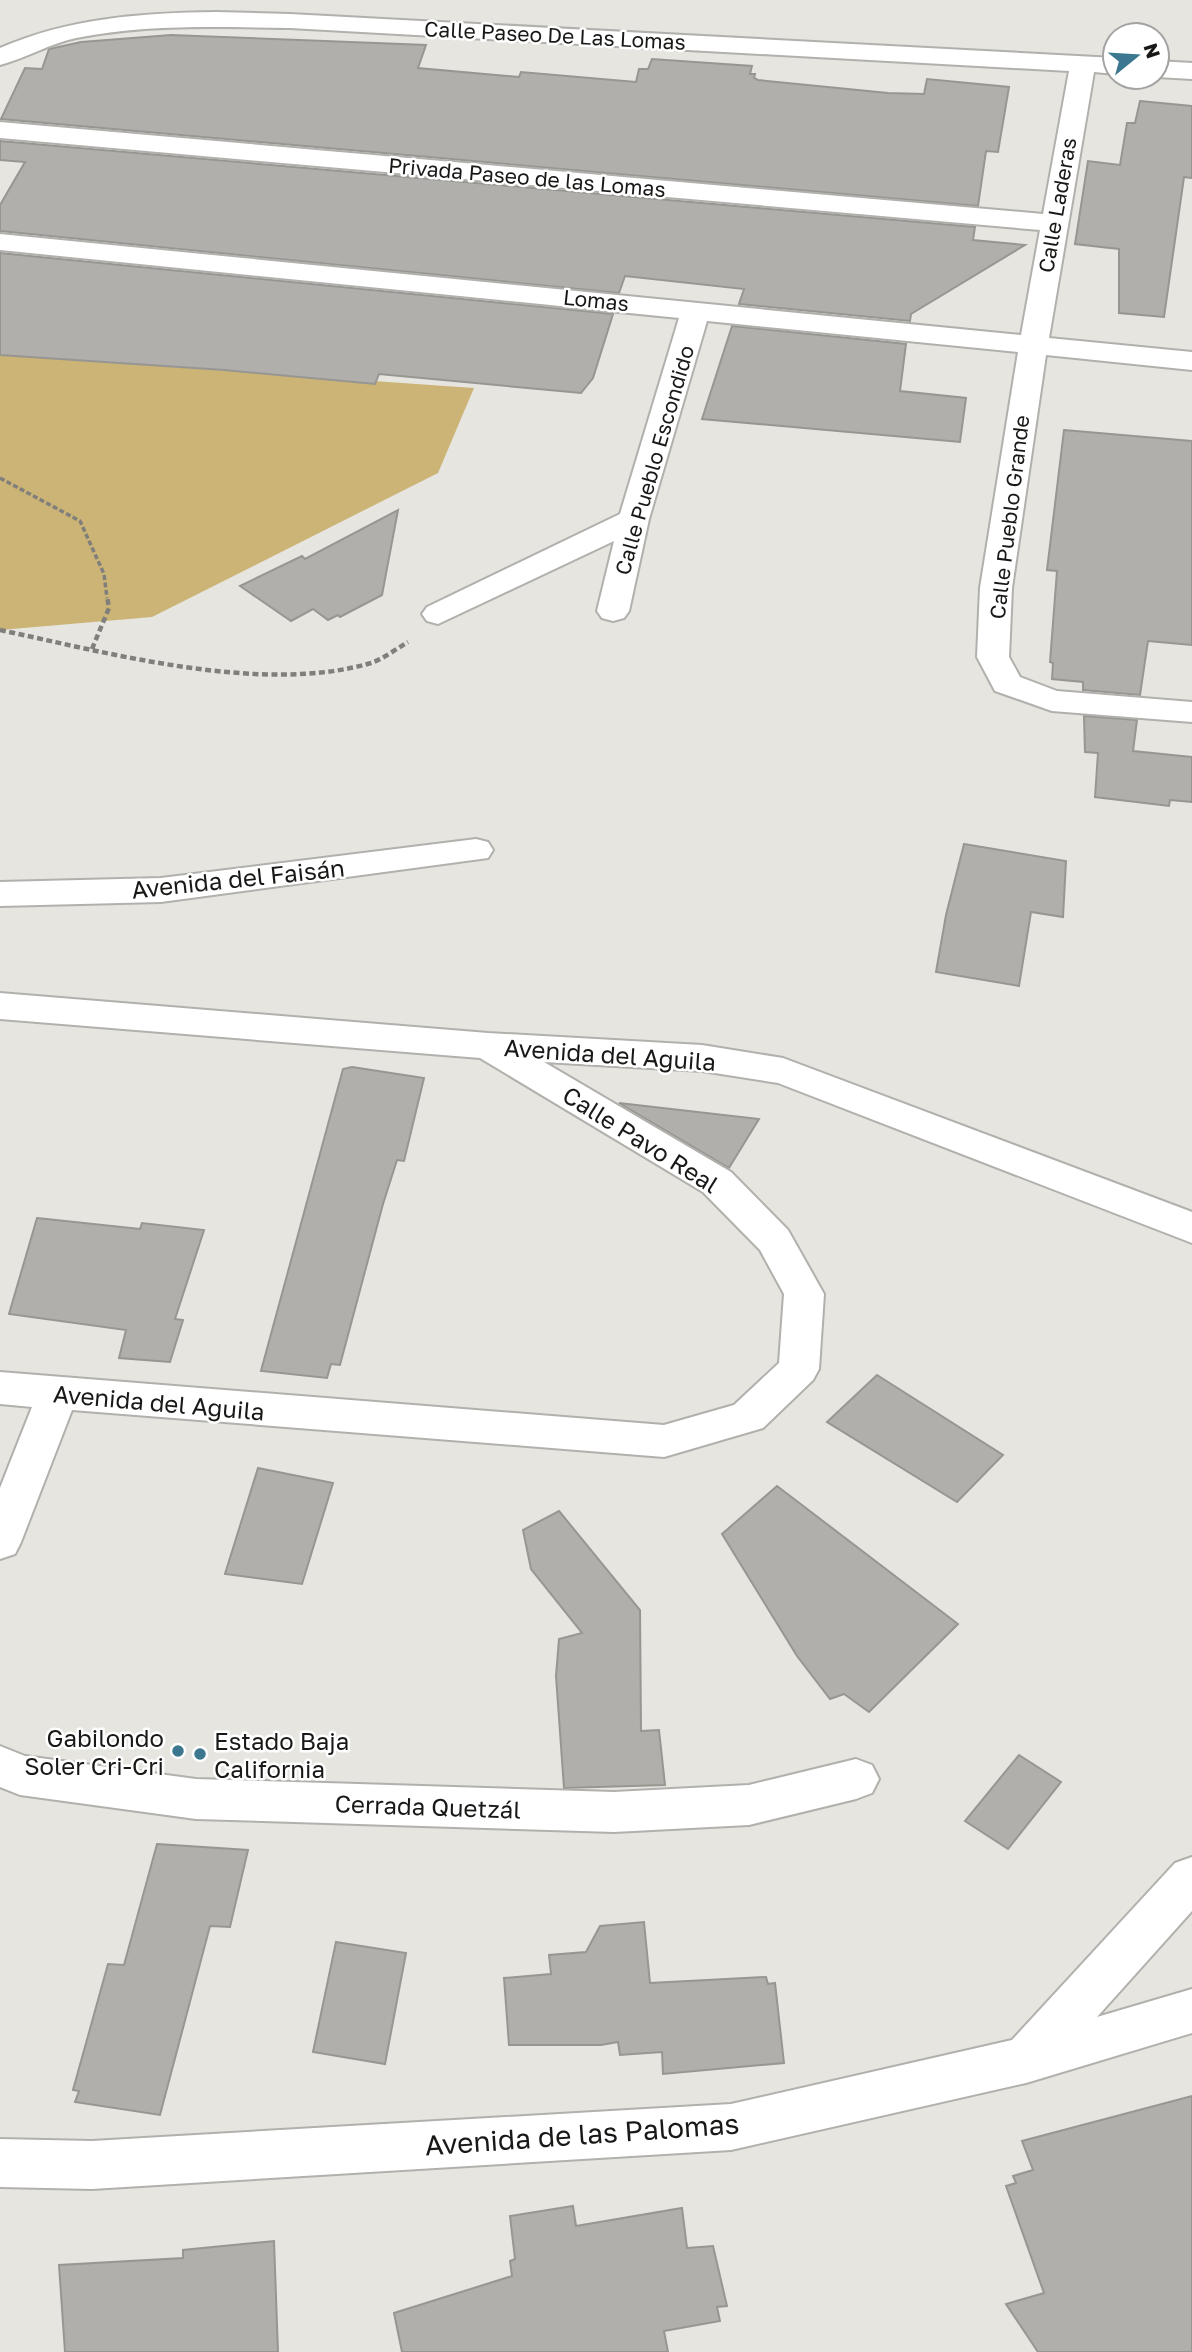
<svg xmlns="http://www.w3.org/2000/svg" width="1192" height="2352" font-family="'Golos Text',sans-serif">
<rect width="100%" height="100%" fill="#e6e5e0"/>
<!-- green -->
<path fill="#cbb475" d="M0 355 474 388 438 473 152 617 0 630Z"/>
<!-- building -->
<g fill="#b0afab" stroke="#979692" stroke-width="2">
<path d="M171 35 426 45 418 68 519 77 521 72 636 82 639 69H648L652 59 752 66 750 74H755L754 78 758 80 888 93 924 94 927 79 1009 87 998 152 986 151 978 206 1 119 25 68 42 69 49 49 81 42Z"/>
<path d="M1140 101 1192 106V178L1184 177 1164 317 1119 313V249L1075 244 1088 161 1120 165 1127 123H1135Z"/>
<path d="M0 141 975 227 973 240 1025 245 911 314 910 321 739 304 744 289 625 276 619 293 0 231V205L25 162 0 160Z"/>
<path d="M0 253 613 314 593 378 581 393 379 374 375 384 224 370 0 355Z"/>
<path d="M732 326 906 344 900 391 966 398 960 442 702 419Z"/>
<path d="M1064 430 1192 441V645L1148 641 1140 695 1083 690V682L1052 679 1053 663 1050 662 1057 571 1047 570Z"/>
<path d="M398 510 382 595 340 617 338 615 328 620 313 609 291 621 240 586 302 556 305 559Z"/>
<path d="M1084 716 1137 720 1133 751 1192 757V802L1170 800 1169 806 1095 797 1098 753 1085 752Z"/>
<path d="M964 844 1066 861 1063 917 1031 912 1019 986 936 972 946 915Z"/>
<path d="M352 1067 424 1078 404 1161 397 1160 383 1204 340 1365 331 1364 327 1378 261 1371 343 1069Z"/>
<path d="M619 1103 759 1119 729 1168Z"/>
<path d="M37 1218 140 1229 142 1223 204 1230 175 1319 183 1320 170 1362 119 1358 126 1330 9 1314Z"/>
<path d="M877 1375 1003 1455 957 1502 827 1422Z"/>
<path d="M258 1468 333 1483 302 1584 225 1574Z"/>
<path d="M777 1486 958 1624 869 1712 844 1694 830 1699 797 1656 722 1534Z"/>
<path d="M559 1511 640 1610 641 1731 659 1730 665 1785 564 1788 556 1676 559 1639 582 1633 531 1569 523 1530Z"/>
<path d="M1019 1755 1061 1782 1008 1849 965 1821Z"/>
<path d="M157 1844 248 1850 230 1927 210 1926 160 2115 75 2102 79 2091 73 2090 108 1964 124 1965Z"/>
<path d="M644 1922 650 1983 766 1977 768 1984 775 1983 784 2063 663 2074 662 2052 620 2055 618 2042 601 2045H509L504 1978 551 1974 549 1955 586 1952 600 1926Z"/>
<path d="M336 1942 406 1953 385 2064 313 2052Z"/>
<path d="M1192 2096V2352H1038L1006 2304 1044 2293 1006 2186 1016 2183 1013 2176 1033 2170 1022 2141Z"/>
<path d="M573 2206 576 2226 682 2208 687 2248 713 2246 727 2306 717 2307 720 2321 664 2331 668 2352H402L394 2313 512 2276 510 2261 515 2259 510 2216Z"/>
<path d="M274 2241 278 2352H65L59 2265 183 2258V2250Z"/>
</g>
<g fill="none" stroke-linecap="round" stroke-linejoin="round">
<defs>
<g id="minor">
<path d="M216 12 290 14 1115 58V74L1094 72 1049 338 1192 352V370L1046 355 1012 588 1009 657 1020 677 1057 691 1192 702V722L1052 711 995 691 977 657 980 588 1018 352 707 321 649 519 629 611 624 618 613 621 602 618 597 611 614 541 438 624 427 621 422 614 427 607 620 514 679 318 0 250V234L1021 335 1040 230 0 138V122L1043 214 1069 71 290 28C219 27 146 24 76 38 49 44 26 58 0 65V48C69 18 141 13 216 12Z"/>
<path d="M1157 61 1192 63V79L1157 77Z"/>
<path d="M476 839 488 842 493 850 488 858 161 902 0 906V882L161 878Z"/>
<path d="M0 993 488 1033 702 1045 783 1058 1192 1212V1243L778 1083 702 1071 544 1062 731 1172 788 1230 824 1294 819 1369 813 1380 763 1428 664 1457 72 1410 21 1542 15 1554 0 1559V1488L32 1407 0 1404V1372L664 1425 734 1405 779 1363 784 1294 760 1250 703 1192 480 1058 0 1019Z"/>
<path d="M0 1746 25 1756 196 1779 614 1792 749 1785 856 1759 872 1765 879 1779 872 1793 856 1799 749 1825 614 1832 196 1819 20 1795 0 1787Z"/>
<path d="M1192 1857V1911L1097 2017 1192 1989V2033L1026 2083 731 2150 92 2189 0 2187V2139L92 2141 731 2104 1012 2040 1175 1863Z"/>
</g>
</defs>
<!-- minor casing -->
<use href="#minor" stroke="#b2b0ac" stroke-width="4"/>
<!-- path-far1 -->
<path stroke="#807f7c" stroke-width="3.5" stroke-dasharray="5 2.5" stroke-linecap="butt" d="M0 478 80 521 104 574 107 598"/>
<!-- path -->
<g stroke="#807f7c" stroke-width="4.5" stroke-dasharray="6 3.5" stroke-linecap="butt">
<path d="M0 630C109 653 262 695 371 663 383 659 396 649 408 642"/>
<path d="M92 649 109 608 107 596"/>
</g>
<!-- minor -->
<use href="#minor" fill="#fff" fill-rule="evenodd"/>
</g>
<!-- markers -->
<g fill="#3b778e" stroke="#fff" stroke-width="2.5">
<circle cx="178" cy="1751" r="7"/>
<circle cx="200" cy="1754" r="7"/>
</g>
<g text-anchor="middle" dominant-baseline="central" stroke-width="5" stroke-linejoin="round" paint-order="stroke">
<!-- far-street labels -->
<g font-size="21" fill="#181816" stroke="#fff">
<text transform="translate(555 35) rotate(3)">Calle Paseo De Las Lomas</text>
<text transform="translate(527 177) rotate(5)">Privada Paseo de las Lomas</text>
<text transform="translate(1057 205) rotate(-80)">Calle Laderas</text>
<text transform="translate(596 300) rotate(6)">Lomas</text>
<text transform="translate(654 460) rotate(-74)">Calle Pueblo Escondido</text>
<text transform="translate(1009 517) rotate(-83)">Calle Pueblo Grande</text>
</g>
<!-- street labels -->
<g font-size="24" fill="#181816" stroke="#fff">
<text transform="translate(238 878) rotate(-6)">Avenida del Faisán</text>
<text transform="translate(610 1054) rotate(4)">Avenida del Aguila</text>
<text transform="translate(641 1139) rotate(32)">Calle Pavo Real</text>
<text transform="translate(159 1402) rotate(5)">Avenida del Aguila</text>
<text transform="translate(428 1806) rotate(2)">Cerrada Quetzál</text>
</g>
<!-- poi labels -->
<g font-size="24" fill="#181816" stroke="#fff" text-anchor="end">
<text x="164" y="1737">Gabilondo<tspan x="164" dy="28">Soler Cri-Cri</tspan></text>
<text x="214" y="1740" text-anchor="start">Estado Baja<tspan x="214" dy="28">California</tspan></text>
</g>
<!-- near-street labels -->
<g font-size="28" fill="#181816" stroke="#fff">
<text transform="translate(582 2134) rotate(-4)">Avenida de las Palomas</text>
</g>
</g>
<!-- north arrow -->
<g transform="translate(1136 56) rotate(72)"><circle r="33" fill="#ffffff" stroke="#a3a3a2" stroke-width="2"/>
<path d="M0-5L12 26L0 18L-12 26Z" fill="#3b778e"/>
<text y="-10" font-size="19" font-weight="bold" text-anchor="middle" fill="#181816">N</text>
</g>
</svg>
